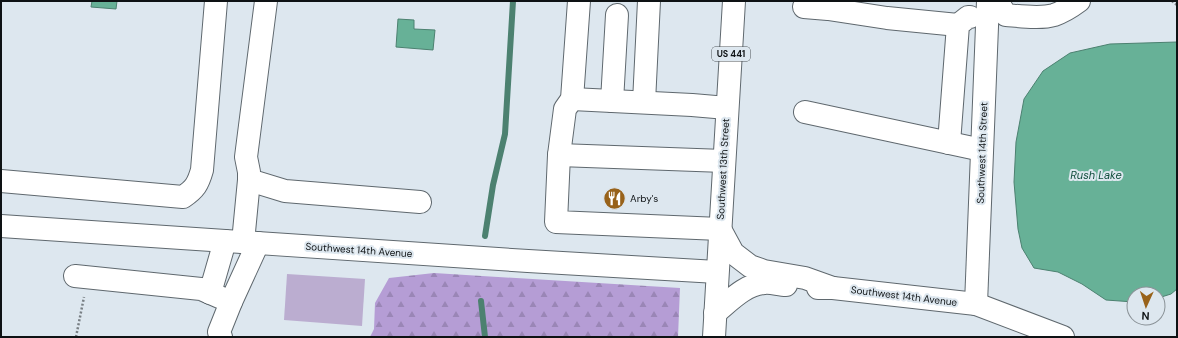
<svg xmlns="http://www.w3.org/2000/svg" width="1178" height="338" font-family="'DM Sans',sans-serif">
<defs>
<pattern id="forest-firs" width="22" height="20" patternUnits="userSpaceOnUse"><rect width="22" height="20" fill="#b59dd5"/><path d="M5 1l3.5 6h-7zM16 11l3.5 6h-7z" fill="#9a86b6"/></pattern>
</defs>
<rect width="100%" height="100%" fill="#dde7ef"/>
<!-- forest -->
<path fill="url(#forest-firs)" d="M434 273 680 288 678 337H370L374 329 375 303 389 278Z"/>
<!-- pitch -->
<path fill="#bbadd0" d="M287 274 365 279 362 326 284 320Z"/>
<!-- water -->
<g fill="#67b197" stroke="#4c8170">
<path d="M92 1H117L116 9 91 7Z"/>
<path d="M398 19 414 20V29L435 30 433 50 396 47Z"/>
<path d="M1177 42V289L1171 294 1158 298V294H1134V302L1106 300 1082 284 1058 272 1034 268 1022 248 1018 229 1014 182 1016 142 1024 99 1043 71 1070 53 1110 44Z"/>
</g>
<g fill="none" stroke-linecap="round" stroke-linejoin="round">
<!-- stream -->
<g stroke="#4c8170" stroke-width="6">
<path d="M485 236 493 185 505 134 513 1"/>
<path d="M481 301 485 337"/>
</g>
<defs>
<g id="minor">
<path d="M266 1 246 157 249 172V180L285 191 420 202"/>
<path d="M579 1 572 99 565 109 559 155 556 222 720 229 733 253 750 266 764 271 805 278 833 288"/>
<path d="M997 1 1006 15C1019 16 1041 19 1054 15 1063 12 1071 7 1079 1"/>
<path d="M804 7 828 9 887 18 958 25"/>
<path d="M572 99 692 105 727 108"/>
<path d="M612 101 617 15"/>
<path d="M644 102 649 1"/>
<path d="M805 112 982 150"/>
<path d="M949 143 958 25 968 17H970"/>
<path d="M559 155 724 161"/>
<path d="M1 181 183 197C195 189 198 184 202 170L216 1"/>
<path d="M1 226 528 261 717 272"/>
<path d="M243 242 249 180"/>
<path d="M75 276 201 289 231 302 219 332 221 337"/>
<path d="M818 288H833L976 304 1063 337"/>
<path d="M210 293 225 241"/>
<path d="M231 302 258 243"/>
<path d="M976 304 988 1"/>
<path d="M715 313C730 301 744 285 764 283 771 282 779 285 786 285"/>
</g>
<path id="major" d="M714 337 734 1"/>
</defs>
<!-- minor casing -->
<use href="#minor" stroke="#5f686e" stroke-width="24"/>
<!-- major casing -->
<use href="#major" stroke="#5f686e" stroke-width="24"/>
<!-- path -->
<g stroke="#787f84" stroke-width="2.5" stroke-dasharray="2 2" stroke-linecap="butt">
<path d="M1172 1 1177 5"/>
<path d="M76 337 84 297"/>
</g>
<!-- minor -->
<use href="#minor" stroke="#fff" stroke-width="22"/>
<!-- major -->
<use href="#major" stroke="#fff" stroke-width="22"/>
</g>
<!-- icons -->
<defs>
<symbol id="restaurant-disc" viewBox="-11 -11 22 22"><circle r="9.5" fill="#98621a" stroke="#dde7ef"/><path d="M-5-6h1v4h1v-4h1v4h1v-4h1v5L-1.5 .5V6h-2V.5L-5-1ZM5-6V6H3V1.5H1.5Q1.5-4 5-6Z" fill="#fff"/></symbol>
</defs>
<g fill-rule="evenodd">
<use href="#restaurant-disc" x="602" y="186" width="25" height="25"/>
</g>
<g text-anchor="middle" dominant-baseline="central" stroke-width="4" stroke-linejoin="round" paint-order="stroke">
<!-- shield labels -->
<rect fill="#dde7ef" stroke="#4c5256" stroke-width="1" x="712" y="47" width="38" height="14" rx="3"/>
<g font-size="9" font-weight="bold" fill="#0e1214">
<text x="731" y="54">US 441</text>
</g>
<!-- street labels -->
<g font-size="10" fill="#0e1214" stroke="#dde7ef">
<text transform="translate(982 153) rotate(-88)">Southwest 14th Street</text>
<text transform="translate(723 169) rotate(-87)">Southwest 13th Street</text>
<text transform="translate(359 250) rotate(4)">Southwest 14th Avenue</text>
<text transform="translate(904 296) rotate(7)">Southwest 14th Avenue</text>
</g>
<!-- poi labels -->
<g font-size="10" fill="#0e1214" stroke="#dde7ef" text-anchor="start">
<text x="630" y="198">Arby's</text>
</g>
<!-- water labels -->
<g font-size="11" font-style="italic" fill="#114e3d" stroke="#dde7ef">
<text x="1096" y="175">Rush Lake</text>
</g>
</g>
<!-- border -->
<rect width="1178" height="338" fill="none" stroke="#0e1214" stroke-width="4"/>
<!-- north arrow -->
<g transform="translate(1146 306) rotate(183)"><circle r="19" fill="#dde7ef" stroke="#8a9297"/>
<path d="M0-3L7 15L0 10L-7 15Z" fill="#98621a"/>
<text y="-6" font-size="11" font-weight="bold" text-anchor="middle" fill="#0e1214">N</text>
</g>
</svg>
